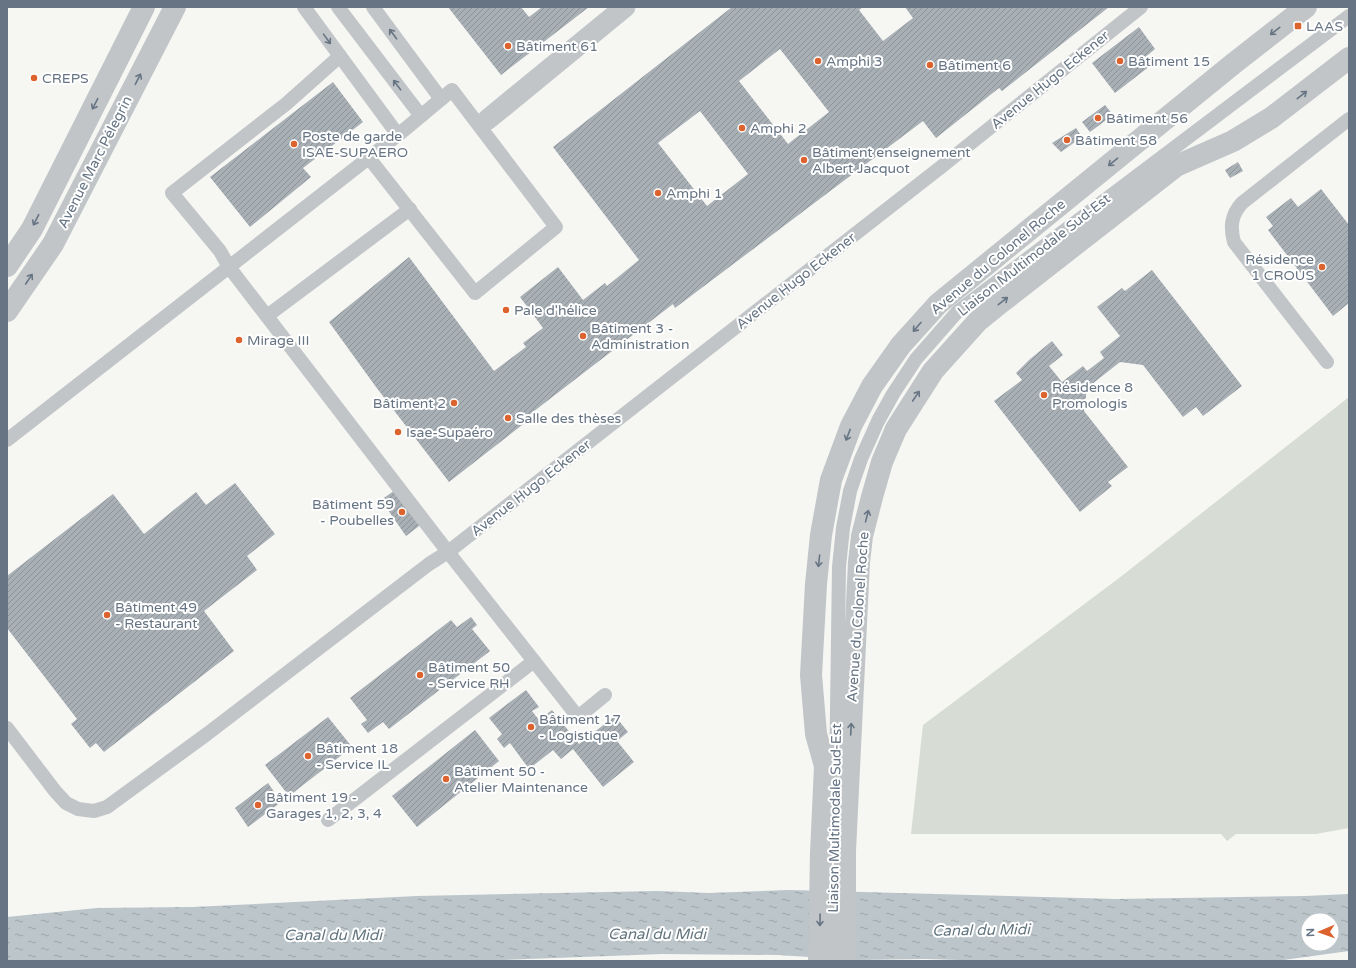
<svg xmlns="http://www.w3.org/2000/svg" width="1356" height="968" font-family="'Varela Round',sans-serif">
<defs>
<pattern id="water-ripples" width="26" height="14" patternUnits="userSpaceOnUse"><rect width="26" height="14" fill="#bbc5ca"/><path d="M2 4q2-2 4 0t4 0M15 11q2-2 4 0t4 0" fill="none" stroke="#9ca5a9"/></pattern>
<pattern id="building-hatch" width="6" height="6" patternUnits="userSpaceOnUse"><rect width="6" height="6" fill="#a8b0b5"/><path d="M-1 1l2-2M0 6l6-6M5 7l2-2" fill="none" stroke="#8d9499"/></pattern>
</defs>
<rect width="100%" height="100%" fill="#f6f6f3"/>
<!-- grass -->
<path fill="#d7ddd4" d="M1349 397V828L1316 834H1236L1227 841 1221 834H911L923 725 1123 575Z"/>
<!-- water -->
<path fill="url(#water-ripples)" fill-rule="evenodd" d="M789 890 1116 899 1305 896 1349 894V951L1276 961H991L926 959 857 960 778 955 662 954 473 961H7V917L97 908 193 907 417 896 657 891 709 893ZM1308 920H1332V944H1308Z"/>
<!-- building -->
<g fill="url(#building-hatch)" fill-rule="evenodd">
<path d="M448 7H521L529 17 542 7H589L501 75Z"/>
<path d="M732 7H863L859 10 883 41 913 18 905 7H1109L1002 91 999 88 936 138 923 121 675 308 673 304 529 415 531 418 449 482 376 387 329 322 409 257 494 371 526 347 523 343 543 328 520 297 558 267 583 300 605 283 607 286 639 260 553 147ZM780 49 829 112 788 144 739 81ZM700 111 748 174 707 206 658 143Z"/>
<path d="M1139 27 1155 49 1143 59 1150 66 1115 93 1092 63Z"/>
<path d="M333 82 363 122 303 168 311 177 250 227 210 177Z"/>
<path d="M1105 105 1113 115 1090 132 1082 122Z"/>
<path d="M1076 128 1082 137 1061 152 1052 143Z"/>
<path d="M1238 162 1243 171 1230 178 1225 170Z"/>
<path d="M1321 189 1349 225V303L1333 316 1268 230 1273 226 1266 217 1291 198 1298 207Z"/>
<path d="M1152 270 1242 386 1203 416 1196 407 1183 417 1143 365 1120 362 1087 388 1084 411 1128 467 1108 482 1112 486 1080 512 994 401 1022 380 1016 373 1029 360 1052 341 1063 355 1049 366 1062 382 1083 366 1087 371 1104 358 1100 352 1120 336 1097 307 1122 288 1125 291Z"/>
<path d="M235 483 275 534 247 556 257 570 204 611 234 651 104 752 96 743 90 748 71 724 77 719 7 628V576L113 494 144 534 196 492 206 505Z"/>
<path d="M398 488 423 523 406 536 381 500Z"/>
<path d="M471 617 477 625 472 629 490 651 389 729 383 722 368 733 361 724 367 720 350 698 451 620 457 627Z"/>
<path d="M526 690 539 707 532 711 539 720 552 710 579 744 615 716 628 732 617 741 634 762 603 787 573 749 561 759 553 750 529 769 510 743 504 748 497 739 502 734 489 718Z"/>
<path d="M328 717 352 747 289 796 265 765Z"/>
<path d="M475 730 499 761 417 827 392 796Z"/>
<path d="M268 783 281 802 248 827 235 808Z"/>
</g>
<g fill="none" stroke-linecap="round" stroke-linejoin="round">
<!-- service -->
<g stroke="#c1c5c8" stroke-width="14">
<path d="M304 7 398 135"/>
<path d="M338 7 421 116"/>
<path d="M373 7 441 99"/>
<path d="M267 316 410 209"/>
<path d="M1327 362 1234 242C1230 227 1231 215 1242 203L1349 119"/>
<path d="M7 440 229 267 220 251 172 193 286 104 340 56"/>
<path d="M605 695 578 717 448 552 941 167 1141 7"/>
<path d="M7 728 55 791 66 803 78 809 94 811 107 807 207 734 429 564 448 552 229 267 398 135 452 90 556 227 475 293 369 158"/>
<path d="M328 820 534 661"/>
<path d="M835 852 839 567 843 528 850 491 861 459 878 421 893 394 916 359 958 311 1349 16"/>
<path d="M833 961 834 874"/>
</g>
<!-- pedestrian -->
<path stroke="#c1c5c8" stroke-width="21" d="M487 120 625 7"/>
<!-- tertiary -->
<g stroke="#c1c5c8" stroke-width="22">
<path d="M7 266 32 229 144 7"/>
<path d="M7 311 53 244 175 7"/>
<path d="M819 961 821 853 825 766 816 734 811 675 816 584 821 535 831 480 851 426 872 386 901 345 938 304 1233 64 1306 7"/>
<path d="M845 961V851L859 562 862 536 872 497 882 462 896 429 933 371 978 321 999 304 1176 166 1233 141 1271 118 1349 58"/>
</g>
</g>
<!-- one-way arrows -->
<defs><path id="oneway-shaft" d="M-6 0H5M1.5-3L5.5 0L1.5 3" fill="none" stroke-width="1.6" stroke-linecap="round" stroke-linejoin="round"/></defs>
<g stroke="#667483">
<use href="#oneway-shaft" transform="translate(1275 31) rotate(142)"/>
<use href="#oneway-shaft" transform="translate(393 34) rotate(-127)"/>
<use href="#oneway-shaft" transform="translate(327 39) rotate(54)"/>
<use href="#oneway-shaft" transform="translate(138 79) rotate(-63)"/>
<use href="#oneway-shaft" transform="translate(397 85) rotate(-127)"/>
<use href="#oneway-shaft" transform="translate(1302 95) rotate(-38)"/>
<use href="#oneway-shaft" transform="translate(95 104) rotate(117)"/>
<use href="#oneway-shaft" transform="translate(1113 162) rotate(141)"/>
<use href="#oneway-shaft" transform="translate(36 220) rotate(117)"/>
<use href="#oneway-shaft" transform="translate(29 279) rotate(-56)"/>
<use href="#oneway-shaft" transform="translate(1003 301) rotate(-38)"/>
<use href="#oneway-shaft" transform="translate(917 327) rotate(131)"/>
<use href="#oneway-shaft" transform="translate(916 396) rotate(-56)"/>
<use href="#oneway-shaft" transform="translate(848 435) rotate(111)"/>
<use href="#oneway-shaft" transform="translate(867 516) rotate(-76)"/>
<use href="#oneway-shaft" transform="translate(819 561) rotate(96)"/>
<use href="#oneway-shaft" transform="translate(851 729) rotate(-87)"/>
<use href="#oneway-shaft" transform="translate(820 920) rotate(91)"/>
</g>
<!-- markers -->
<g fill="#dc632d" stroke="#fff" stroke-width="1.5">
<rect x="1294" y="22" width="8" height="8" rx="2"/>
<circle cx="508" cy="46" r="4"/>
<circle cx="818" cy="61" r="4"/>
<circle cx="1120" cy="61" r="4"/>
<circle cx="930" cy="65" r="4"/>
<circle cx="34" cy="78" r="4"/>
<circle cx="1098" cy="118" r="4"/>
<circle cx="742" cy="128" r="4"/>
<circle cx="1067" cy="140" r="4"/>
<circle cx="294" cy="144" r="4"/>
<circle cx="804" cy="160" r="4"/>
<circle cx="658" cy="193" r="4"/>
<circle cx="1322" cy="267" r="4"/>
<circle cx="506" cy="310" r="4"/>
<circle cx="583" cy="336" r="4"/>
<circle cx="239" cy="340" r="4"/>
<circle cx="1044" cy="395" r="4"/>
<circle cx="454" cy="403" r="4"/>
<circle cx="508" cy="418" r="4"/>
<circle cx="398" cy="432" r="4"/>
<circle cx="402" cy="512" r="4"/>
<circle cx="107" cy="615" r="4"/>
<circle cx="420" cy="675" r="4"/>
<circle cx="531" cy="727" r="4"/>
<circle cx="308" cy="756" r="4"/>
<circle cx="446" cy="779" r="4"/>
<circle cx="258" cy="805" r="4"/>
</g>
<g text-anchor="middle" dominant-baseline="central" stroke-width="4" stroke-linejoin="round" paint-order="stroke">
<!-- poi labels -->
<g font-size="14" fill="#667483" stroke="#fff" text-anchor="start">
<text x="1306" y="26">LAAS</text>
<text x="516" y="46">Bâtiment 61</text>
<text x="826" y="61">Amphi 3</text>
<text x="1128" y="61">Bâtiment 15</text>
<text x="938" y="65">Bâtiment 6</text>
<text x="42" y="78">CREPS</text>
<text x="1106" y="118">Bâtiment 56</text>
<text x="750" y="128">Amphi 2</text>
<text x="302" y="136">Poste de garde<tspan x="302" dy="16">ISAE-SUPAERO</tspan></text>
<text x="1075" y="140">Bâtiment 58</text>
<text x="812" y="152">Bâtiment enseignement<tspan x="812" dy="16">Albert Jacquot</tspan></text>
<text x="666" y="193">Amphi 1</text>
<text x="1314" y="259" text-anchor="end">Résidence<tspan x="1314" dy="16">1 CROUS</tspan></text>
<text x="514" y="310">Pale d'hélice</text>
<text x="591" y="328">Bâtiment 3 -<tspan x="591" dy="16">Administration</tspan></text>
<text x="247" y="340">Mirage III</text>
<text x="1052" y="387">Résidence 8<tspan x="1052" dy="16">Promologis</tspan></text>
<text x="446" y="403" text-anchor="end">Bâtiment 2</text>
<text x="516" y="418">Salle des thèses</text>
<text x="406" y="432">Isae-Supaéro</text>
<text x="394" y="504" text-anchor="end">Bâtiment 59<tspan x="394" dy="16">- Poubelles</tspan></text>
<text x="115" y="607">Bâtiment 49<tspan x="115" dy="16">- Restaurant</tspan></text>
<text x="428" y="667">Bâtiment 50<tspan x="428" dy="16">- Service RH</tspan></text>
<text x="539" y="719">Bâtiment 17<tspan x="539" dy="16">- Logistique</tspan></text>
<text x="316" y="748">Bâtiment 18<tspan x="316" dy="16">- Service IL</tspan></text>
<text x="454" y="771">Bâtiment 50 -<tspan x="454" dy="16">Atelier Maintenance</tspan></text>
<text x="266" y="797">Bâtiment 19 -<tspan x="266" dy="16">Garages 1, 2, 3, 4</tspan></text>
</g>
<!-- street labels -->
<g font-size="14" fill="#667483" stroke="#fff">
<text transform="translate(1050 80) rotate(-39)">Avenue Hugo Eckener</text>
<text transform="translate(95 162) rotate(-63)">Avenue Marc Pélegrin</text>
<text transform="translate(1034 255) rotate(-38)">Liaison Multimodale Sud-Est</text>
<text transform="translate(998 257) rotate(-40)">Avenue du Colonel Roche</text>
<text transform="translate(796 281) rotate(-38)">Avenue Hugo Eckener</text>
<text transform="translate(531 488) rotate(-38)">Avenue Hugo Eckener</text>
<text transform="translate(858 617) rotate(-86)">Avenue du Colonel Roche</text>
<text transform="translate(835 818) rotate(-89)">Liaison Multimodale Sud-Est</text>
</g>
<!-- water labels -->
<g font-size="15" font-style="italic" fill="#62757f" stroke="#fff">
<text transform="translate(981 930) rotate(-1)">Canal du Midi</text>
<text x="657" y="934">Canal du Midi</text>
<text x="333" y="935">Canal du Midi</text>
</g>
</g>
<!-- border -->
<rect width="1356" height="968" fill="none" stroke="#667483" stroke-width="16"/>
<!-- north arrow -->
<g transform="translate(1320 932) rotate(268)"><circle r="19" fill="#ffffff" stroke="#c2c7cd"/>
<path d="M0-3L7 15L0 10L-7 15Z" fill="#dc632d"/>
<text y="-6" font-size="11" font-weight="bold" text-anchor="middle" fill="#667483">N</text>
</g>
</svg>
